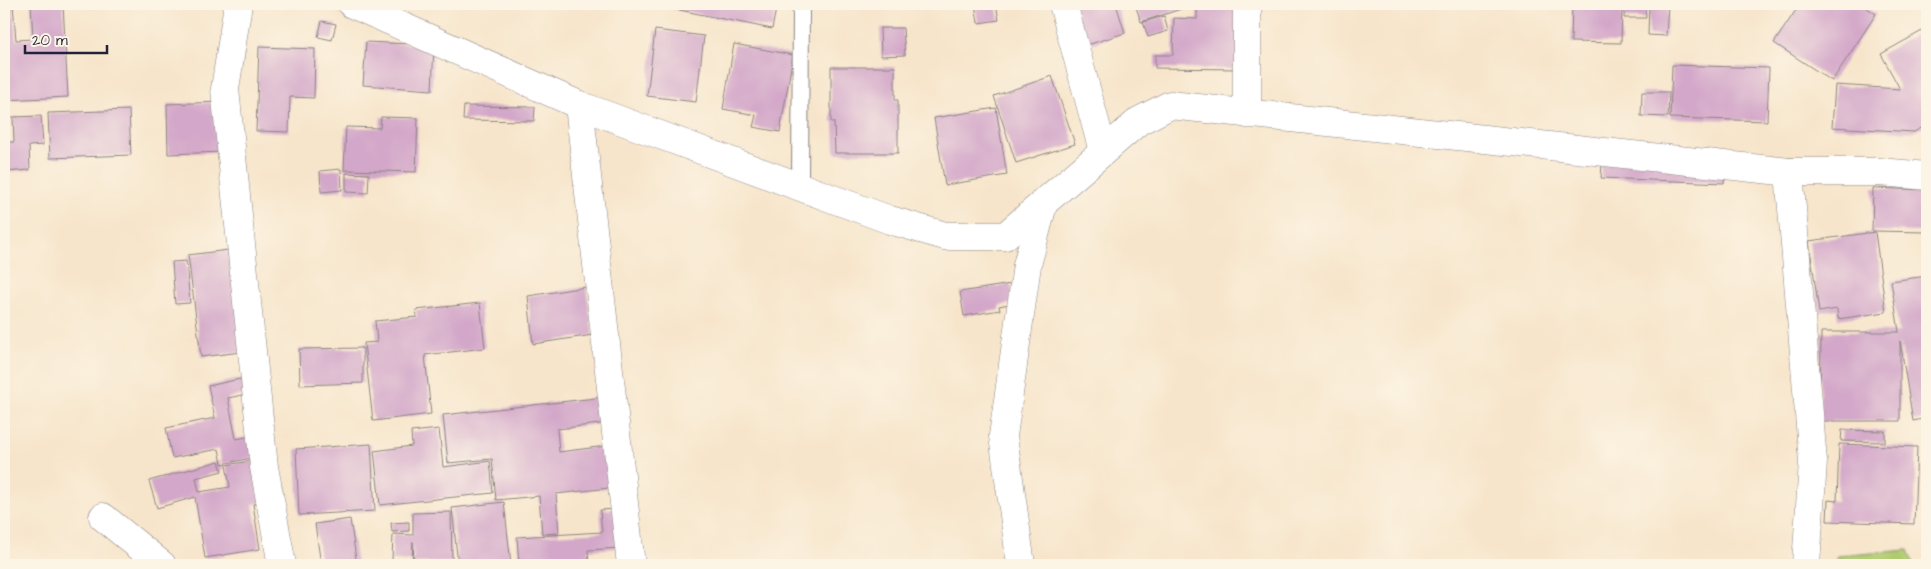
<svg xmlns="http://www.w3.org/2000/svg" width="1931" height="569" font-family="'Architects Daughter',sans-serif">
<rect width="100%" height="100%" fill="#fcf5e5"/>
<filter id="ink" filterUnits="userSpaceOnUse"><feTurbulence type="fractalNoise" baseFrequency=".02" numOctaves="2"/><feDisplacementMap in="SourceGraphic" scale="10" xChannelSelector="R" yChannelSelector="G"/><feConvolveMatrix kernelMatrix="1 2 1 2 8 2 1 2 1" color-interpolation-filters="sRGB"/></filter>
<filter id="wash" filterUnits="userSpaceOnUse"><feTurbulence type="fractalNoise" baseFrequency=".0096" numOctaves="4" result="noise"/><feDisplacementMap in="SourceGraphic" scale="20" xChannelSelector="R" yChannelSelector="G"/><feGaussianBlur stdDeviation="1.12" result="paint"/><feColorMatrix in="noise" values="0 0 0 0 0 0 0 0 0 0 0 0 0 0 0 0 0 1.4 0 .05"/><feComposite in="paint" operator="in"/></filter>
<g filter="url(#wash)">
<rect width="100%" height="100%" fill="#f7e5cb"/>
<!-- green -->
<path fill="#b0ca70" stroke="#697656" d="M1908 550 1914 565H1836L1837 556Z"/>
<g id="blocks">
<!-- building -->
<g fill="#d3a7c9">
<path d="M4 4H13L16 40 33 39 31 4H63L68 97 4 100Z"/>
<path d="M650 4H777L772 29Z"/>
<path d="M975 4H996L999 20 978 23Z"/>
<path d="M1074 4H1116L1125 33 1087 45Z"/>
<path d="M1135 4H1180L1181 9 1141 22Z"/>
<path d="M1572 4H1622L1621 43 1571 42Z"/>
<path d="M1624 4H1645L1646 18H1624Z"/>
<path d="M1649 4H1668L1666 36 1648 35Z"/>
<path d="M1800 4H1861L1876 14 1832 81 1774 43Z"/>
<path d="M1197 5 1240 6 1239 69 1155 68V55H1173L1174 18 1197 19Z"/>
<path d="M1164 16 1168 31 1148 37 1143 22Z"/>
<path d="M322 21 336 24 332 40 318 37Z"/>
<path d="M880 28H903L905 55 881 56Z"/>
<path d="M655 30 704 36 696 102 647 96Z"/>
<path d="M1922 31 1927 41V125L1914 132 1832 127 1835 85 1900 89 1881 54Z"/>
<path d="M366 42 434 45 432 90 363 85Z"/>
<path d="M734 44 793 55 780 132 753 127 756 115 723 109Z"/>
<path d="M259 47 315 49 314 98 290 97 289 132 256 131Z"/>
<path d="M1672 65 1769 68 1767 121 1670 118Z"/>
<path d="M831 67H895V100H898V153H835L834 122H831Z"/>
<path d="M1052 76 1075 144 1016 163 994 96Z"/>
<path d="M1642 92H1669L1668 117 1641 116Z"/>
<path d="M221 102 222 152 168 154 167 104Z"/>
<path d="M464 106 535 107 534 121 463 120Z"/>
<path d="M996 108 1007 175 945 185 934 118Z"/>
<path d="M129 110 131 155 50 158 48 113Z"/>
<path d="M41 116 43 145 29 146 30 170 4 172V142H14L13 117Z"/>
<path d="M381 117 418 118 416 172 344 170 346 127 380 128Z"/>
<path d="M1603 149 1726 154 1724 183 1601 178Z"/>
<path d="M341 169 342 190 321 192 320 171Z"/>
<path d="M346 173 369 174 368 193 346 192Z"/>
<path d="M1873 188 1927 190V232L1872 231Z"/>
<path d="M1875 232 1886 312 1838 319 1837 309 1819 312 1809 241Z"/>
<path d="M236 249 249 351 201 357 188 255Z"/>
<path d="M186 261 190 303 175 304 172 262Z"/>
<path d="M1927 276V418L1913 421 1900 341V421H1820L1821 332H1899L1891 281Z"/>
<path d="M1011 284 1014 303 999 306 1000 310 964 316 960 292Z"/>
<path d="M586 287 593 335 533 344 528 296Z"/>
<path d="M480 303 485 348 425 355 431 414 373 421 364 343 377 342 375 321 417 317 416 310Z"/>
<path d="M363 348V383L300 385 299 349Z"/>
<path d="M249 377 252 393 228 398 236 439 257 435 261 456 222 464 219 449 172 458 166 428 215 418 208 386Z"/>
<path d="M605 397 608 423 557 429 559 452 614 445 618 487 556 494 559 533 542 534 539 496 496 500 492 459 448 463 443 415Z"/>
<path d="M439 429 443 467 490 461 493 493 380 505 374 451 412 446 411 432Z"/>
<path d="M1842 430 1885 431V442L1841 441Z"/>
<path d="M371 444 375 511 299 515 296 449Z"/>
<path d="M1839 444 1917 447 1914 524 1827 521 1828 500 1837 501Z"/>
<path d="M262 459 268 502 253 504 260 549 205 558 195 497 157 508 149 481 219 461 222 471 196 478 199 492 230 487 226 465Z"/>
<path d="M504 502 511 565H458L452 508Z"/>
<path d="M618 509 620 548 588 550 589 563 571 564V565H519L517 537 602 532 600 510Z"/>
<path d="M451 512 452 562 414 563 413 542 412 561 392 560 393 534 413 535V513Z"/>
<path d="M350 519 357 565H321L315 524Z"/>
<path d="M409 522V531L392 532 391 523Z"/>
</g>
</g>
</g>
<g filter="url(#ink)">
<use href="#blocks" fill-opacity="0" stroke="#8c8483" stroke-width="1"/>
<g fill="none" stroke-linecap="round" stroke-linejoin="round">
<defs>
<path id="lane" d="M800 187 801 4"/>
<g id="street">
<path d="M238 4 225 89 264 467 282 565"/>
<path d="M352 4 579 105 890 220 945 236H1005L1139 121 1170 105 1789 172"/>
<path d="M1063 4 1103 151"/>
<path d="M579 105 631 565"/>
<path d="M1247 114V4"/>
<path d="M103 517 162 565"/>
<path d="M1021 565 1003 436 1027 265 1044 201"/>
</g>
<path id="secondary" d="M1806 565 1813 462 1789 172H1880L1927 176"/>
</defs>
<!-- lane casing -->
<use href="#lane" stroke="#8c8483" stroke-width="18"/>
<!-- street casing -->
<use href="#street" stroke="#8c8483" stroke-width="29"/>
<!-- secondary casing -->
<use href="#secondary" stroke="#8c8483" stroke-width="29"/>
<!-- lane -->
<use href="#lane" stroke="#fff" stroke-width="16"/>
<!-- street -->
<use href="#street" stroke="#fff" stroke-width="28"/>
<!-- secondary -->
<use href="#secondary" stroke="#fff" stroke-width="28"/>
</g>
</g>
<!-- margin -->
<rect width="1931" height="569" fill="none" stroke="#fcf5e5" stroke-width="20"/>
<!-- scale -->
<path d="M25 45v8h82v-8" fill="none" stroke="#22223b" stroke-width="2.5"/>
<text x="32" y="45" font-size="15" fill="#22223b" stroke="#fcf5e5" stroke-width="4" paint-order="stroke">20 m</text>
</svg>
